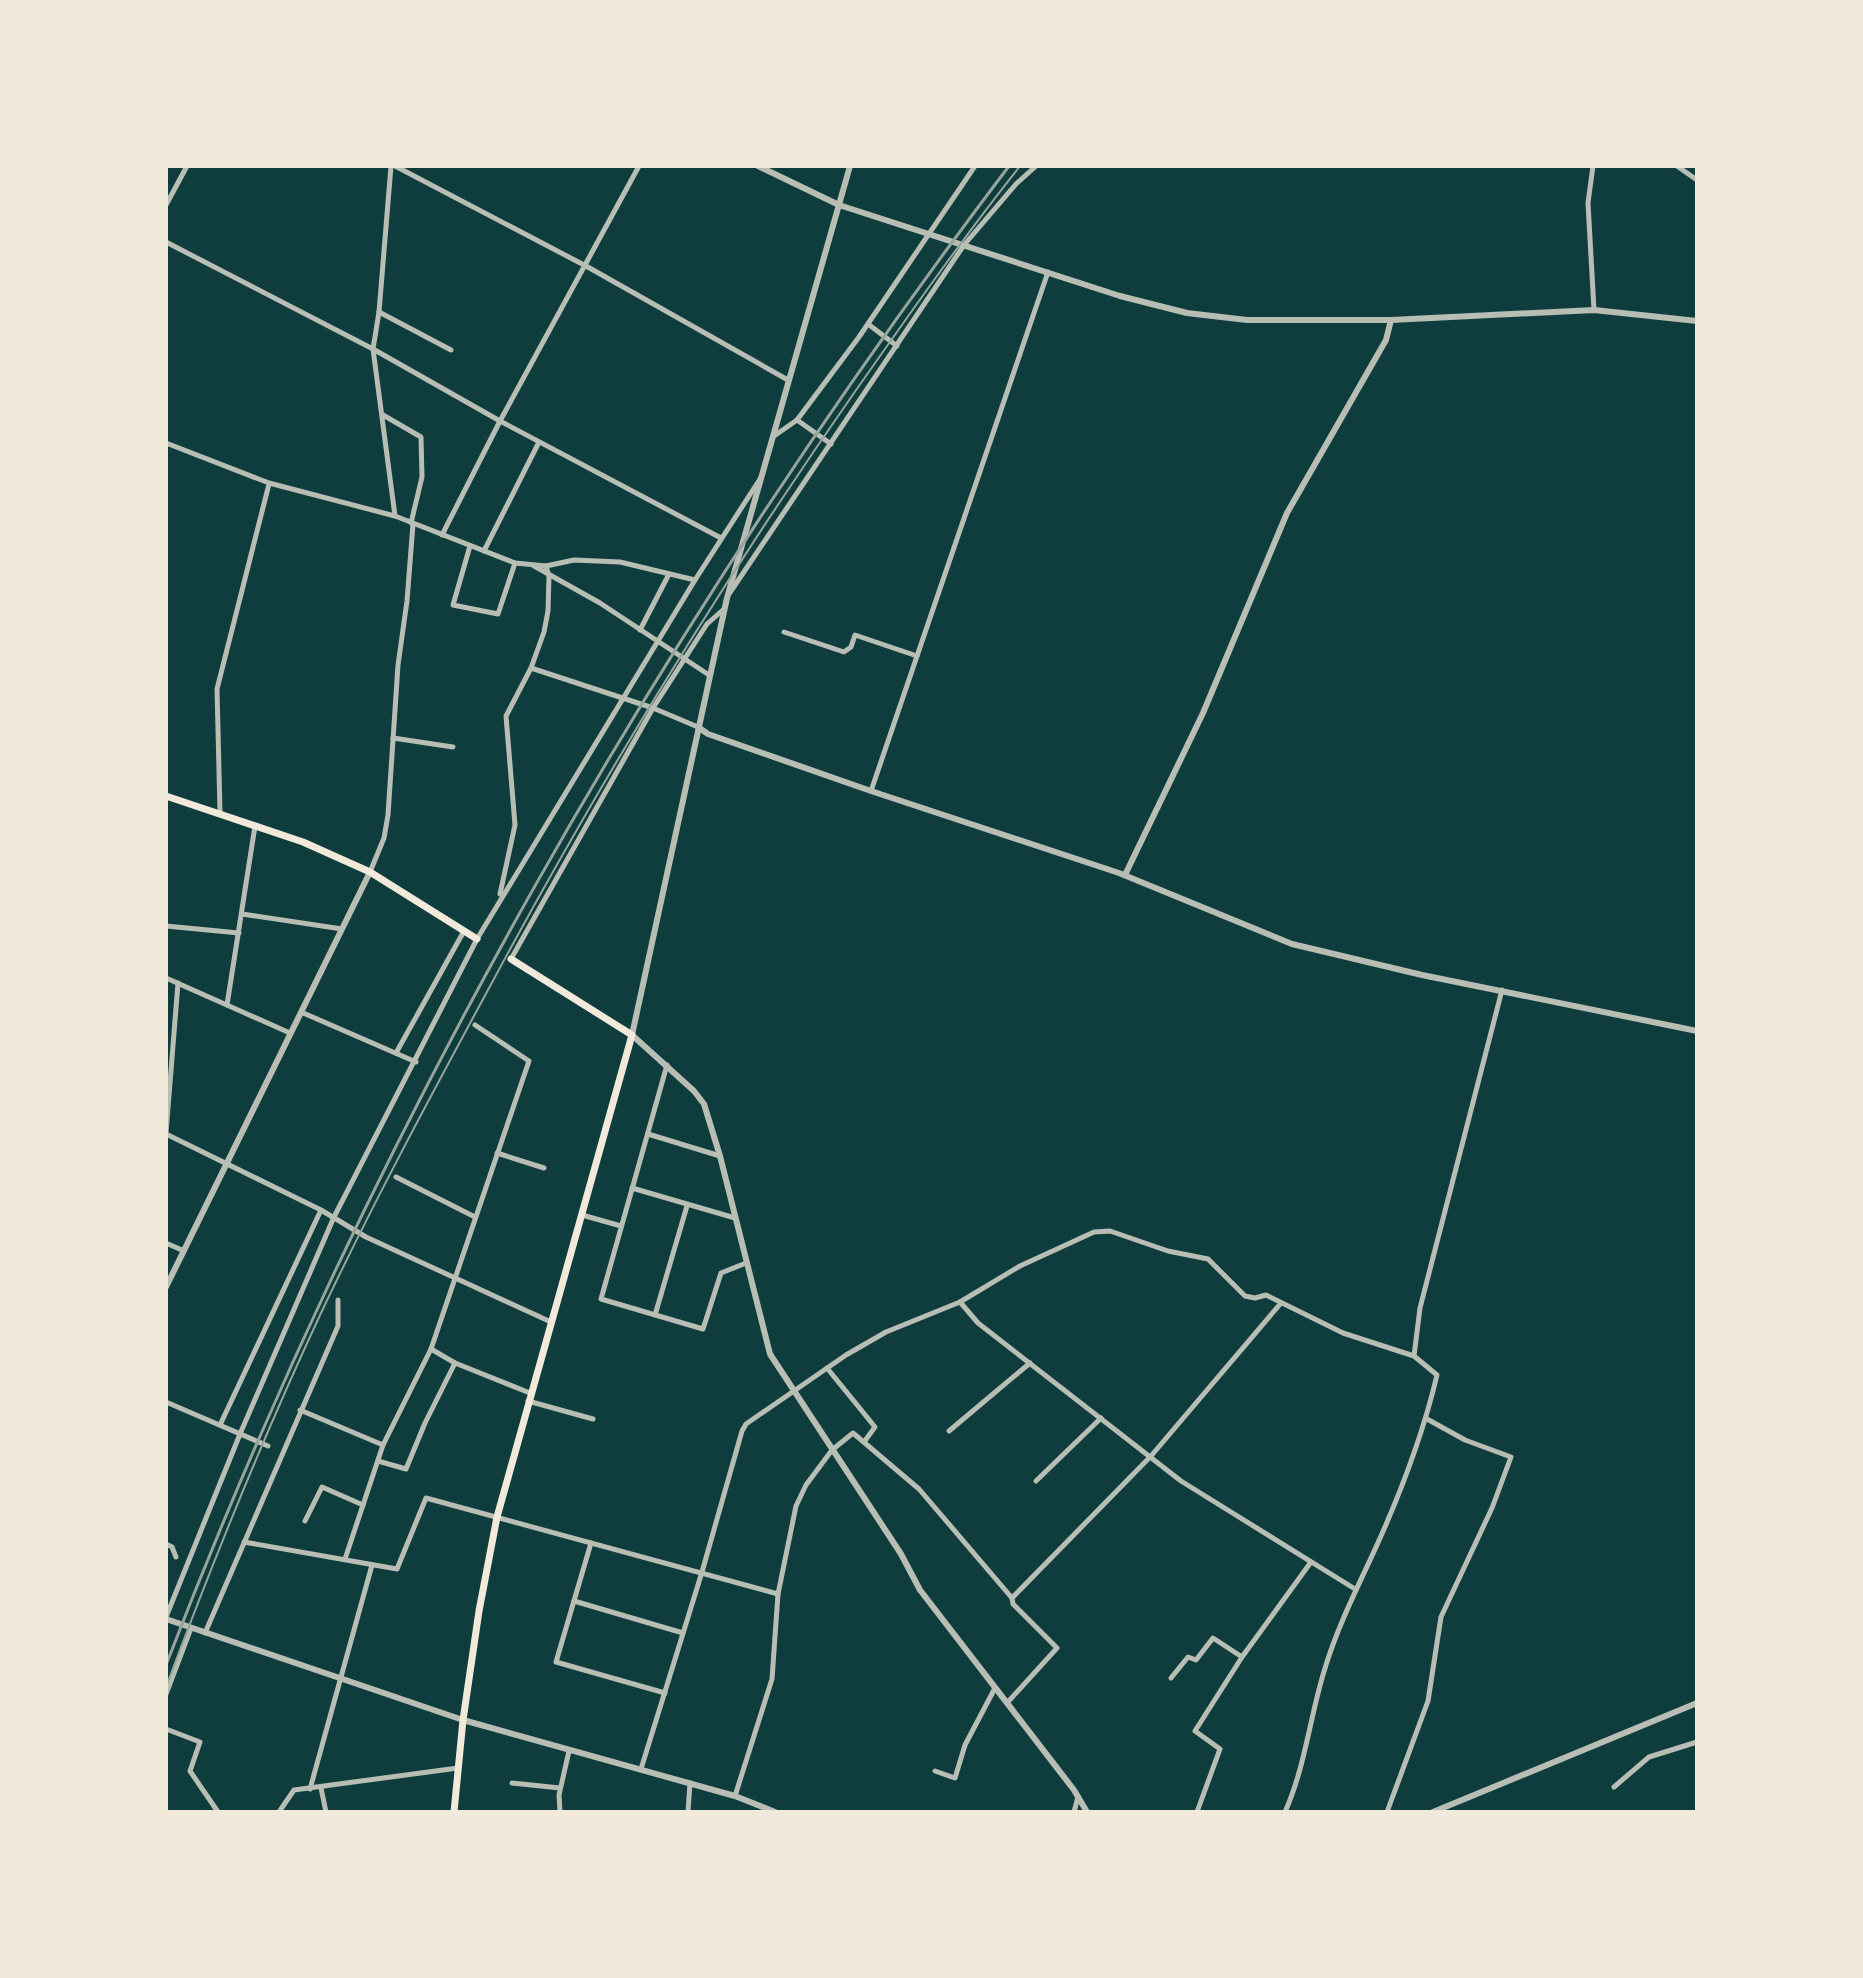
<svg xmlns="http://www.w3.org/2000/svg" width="1863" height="1978" font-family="'Space Grotesk',sans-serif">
<rect width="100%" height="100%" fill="#0f3d3e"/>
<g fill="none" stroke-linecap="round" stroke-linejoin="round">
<!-- minor -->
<g stroke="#b8beb3" stroke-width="5">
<path d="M391 166 379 312 373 349 395 516"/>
<path d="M395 166 586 266 788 380"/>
<path d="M1593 166 1588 203 1594 310"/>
<path d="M1677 166 1697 180"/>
<path d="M166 205 187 166"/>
<path d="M166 242 373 349 500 421 721 538"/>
<path d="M379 312 451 350"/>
<path d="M868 324 897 346"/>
<path d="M383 415 421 437 422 477 411 523"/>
<path d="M797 420 831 444"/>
<path d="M774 436 797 420 859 337 975 166"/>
<path d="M166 443 269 483 395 516 515 563 546 566 574 560 620 562 695 580"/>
<path d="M442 535 500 421 639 166"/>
<path d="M470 546 453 605 498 614 515 563"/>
<path d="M484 551 539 442"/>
<path d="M534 566 600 603 709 675"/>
<path d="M729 594 964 245 1016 184 1036 166"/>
<path d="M640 630 669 574"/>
<path d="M784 632 844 652 851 647 855 635 917 656"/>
<path d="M531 668 653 708 698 727"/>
<path d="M393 738 453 747"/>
<path d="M871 791 1048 272"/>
<path d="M220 812 217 689 269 484"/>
<path d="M370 872 384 838 388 815 398 665 407 601 413 524"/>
<path d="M500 894 515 825 506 716 531 668 544 632 548 611 549 576 546 566"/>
<path d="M242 914 342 929"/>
<path d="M166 926 239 933"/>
<path d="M511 959 653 708 707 624 724 609"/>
<path d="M166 978 290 1033"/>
<path d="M227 1005 255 826"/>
<path d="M301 1012 416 1062"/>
<path d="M396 1053 464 931"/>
<path d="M667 1065 601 1299 703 1329 721 1273 746 1263"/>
<path d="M166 1133 178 983"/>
<path d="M166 1134 321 1210 366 1237 551 1322"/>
<path d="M648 1134 720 1156"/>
<path d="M497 1153 544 1168"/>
<path d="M396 1177 475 1217"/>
<path d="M632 1188 735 1218"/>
<path d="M582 1215 621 1226"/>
<path d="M166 1243 184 1251"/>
<path d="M960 1302 978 1323 1181 1481 1355 1589"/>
<path d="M655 1315 687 1206"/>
<path d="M431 1349 455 1363 530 1393"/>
<path d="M1414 1356 1420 1308 1502 990"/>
<path d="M827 1368 875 1427 864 1442"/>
<path d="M528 1401 593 1419"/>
<path d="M166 1402 268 1446"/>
<path d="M300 1410 383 1445"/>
<path d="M220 1425 321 1210"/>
<path d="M949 1431 1030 1363"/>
<path d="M378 1461 406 1469 425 1423 455 1363"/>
<path d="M1036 1481 1101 1418"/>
<path d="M305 1521 322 1487 363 1505"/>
<path d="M244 1542 397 1569 426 1498 778 1594"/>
<path d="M591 1543 556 1662 665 1693"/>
<path d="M166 1544 172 1547 176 1557"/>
<path d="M345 1559 383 1445 431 1349 529 1061 475 1025"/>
<path d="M574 1601 683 1633"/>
<path d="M166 1617 240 1434 334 1217 477 939 695 580 760 479"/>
<path d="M205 1633 338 1326V1300"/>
<path d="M1171 1678 1188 1657 1196 1660 1213 1638 1242 1657"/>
<path d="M166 1694 191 1628"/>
<path d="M1007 1703 1057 1648 1013 1604 1012 1598 1151 1456 1281 1303"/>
<path d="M166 1729 200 1742 190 1771 218 1812"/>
<path d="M641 1769 702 1572 742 1431 746 1424 846 1355 886 1332 960 1302 1020 1266 1094 1232 1110 1231 1168 1251 1208 1259 1245 1296 1255 1298 1266 1295 1343 1333 1414 1356 1437 1375C1424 1430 1404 1484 1381 1536 1362 1579 1340 1620 1326 1665 1310 1714 1306 1765 1285 1812"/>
<path d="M935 1771 955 1778 965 1745 995 1688"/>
<path d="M512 1783 560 1788"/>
<path d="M1614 1787 1649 1757 1697 1742"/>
<path d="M321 1788 326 1812"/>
<path d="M310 1789 372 1565"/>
<path d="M735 1796 772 1679 778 1594 796 1506 806 1485 832 1450 853 1433 919 1489 1012 1598"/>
<path d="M279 1812 294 1790 458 1768"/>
<path d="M560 1812 559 1795 569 1751"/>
<path d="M688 1812 690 1783"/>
<path d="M1074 1812 1078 1797"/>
<path d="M1197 1812 1220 1749 1195 1731 1242 1657 1311 1562"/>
<path d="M1387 1812 1428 1701 1441 1617 1492 1508 1511 1457 1465 1440 1427 1419"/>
</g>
<!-- tertiary -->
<g stroke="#b8beb3" stroke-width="6">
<path d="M758 166 839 205 1120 296 1187 313 1247 320H1391L1594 310 1697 321"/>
<path d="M850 166 727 598 632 1035 694 1091 704 1104 720 1156 770 1354 901 1554 920 1590 1074 1790 1087 1812"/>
<path d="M698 727 708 734 871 791 1119 873 1292 944 1422 975 1697 1031"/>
<path d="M1125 875 1203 713 1287 513 1386 340 1391 320"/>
<path d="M166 1287 370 872"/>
<path d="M166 1619 463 1720 735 1796 775 1812"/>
<path d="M1433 1812 1697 1703"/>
</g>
<!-- secondary -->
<g stroke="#f1e9da" stroke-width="7">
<path d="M166 796 303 842 370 872 477 939"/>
<path d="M454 1812 463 1720 479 1611 497 1517 632 1035 511 959"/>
</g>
<!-- tram -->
<path stroke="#97a49c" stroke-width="2" d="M166 1687C213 1561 264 1435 321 1313 375 1199 435 1088 495 977 603 776 723 581 854 393 908 316 962 239 1020 166"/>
<!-- rail -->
<path stroke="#97a49c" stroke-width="3" d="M166 1665C373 1128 662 624 1009 166"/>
</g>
<!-- border -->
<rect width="1863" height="1978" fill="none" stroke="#f1e9da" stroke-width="336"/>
</svg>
